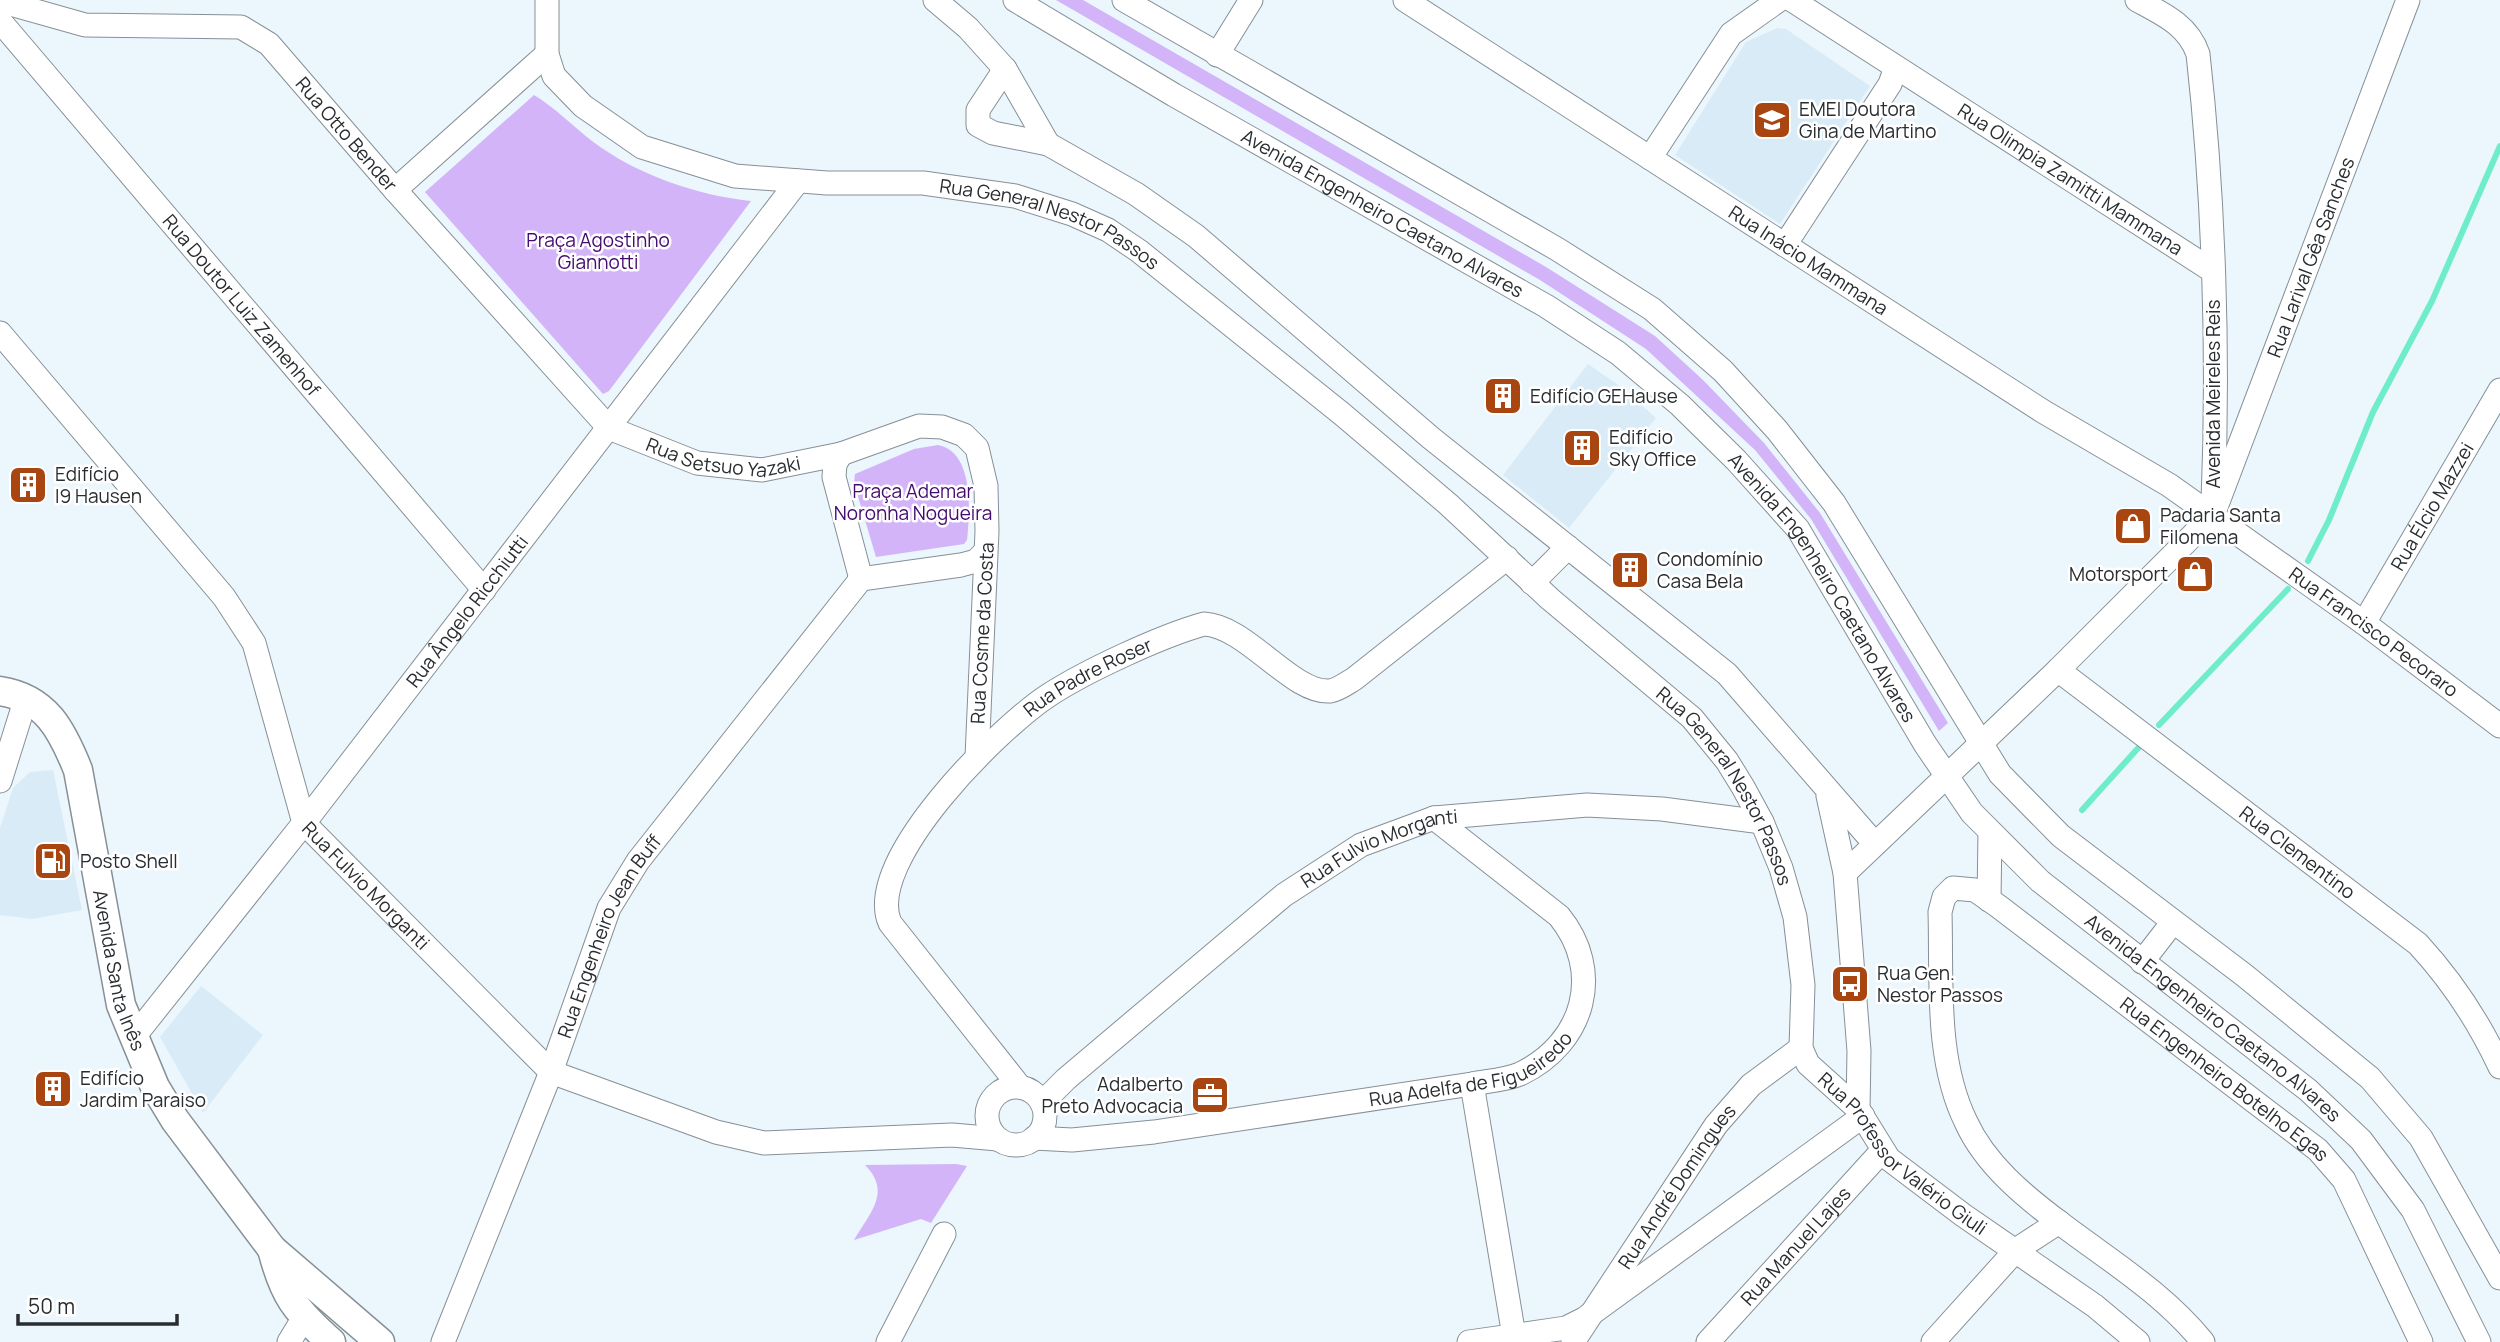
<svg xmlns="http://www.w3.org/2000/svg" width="2500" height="1342" font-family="Manrope,sans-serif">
<rect width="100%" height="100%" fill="#ebf6fd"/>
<!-- built -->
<g fill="#daebf8">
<path d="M1777 28 1786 29 1870 86 1780 224 1675 155 1746 42Z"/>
<path d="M1588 364 1624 389 1656 418 1569 528 1503 475Z"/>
<path d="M53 770 82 910 32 919 0 915V828L13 788 30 772Z"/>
<path d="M201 986 263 1035 203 1113 160 1037Z"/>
</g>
<!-- green -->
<g fill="#d3b4f9">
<path d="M1056 0H1083L1546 267 1655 336 1703 380 1764 443 1820 513 1948 723 1939 731 1811 519 1755 450 1646 349 1540 280Z"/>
<path d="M534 95C554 107 573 126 592 141 637 175 696 195 751 201L609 391 603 394 425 192Z"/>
<path d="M938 445C974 452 970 511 967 540L964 544 876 557 854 483 855 474 914 449Z"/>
<path d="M956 1164 967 1166 931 1223 921 1219 854 1240C870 1213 892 1192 865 1165Z"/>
</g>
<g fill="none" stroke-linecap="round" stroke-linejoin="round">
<!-- stream -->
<g stroke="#6fecca" stroke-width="6">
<path d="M2308 561 2329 520 2373 412 2432 301 2500 146"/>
<path d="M2159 725 2288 589"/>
<path d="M2082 810 2140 746"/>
</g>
<defs>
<g id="minor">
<path id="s1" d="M547 0V54L554 76 583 106 642 147 735 176 827 183H923L1015 196 1072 214 1108 230 1139 251 1342 414 1448 504 1550 599 1692 718 1727 761 1743 787 1762 822 1781 868 1795 917 1803 985 1801 1048 1808 1064 1858 1109 1889 1159 1963 1215 2095 1306 2138 1342"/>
<path d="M935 0 968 28 1005 69 1048 144"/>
<path id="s2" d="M1015 0 1174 95 1546 306 1618 353 1680 405 1736 460 1798 529 1925 744 1972 813 2040 881 2308 1090 2361 1140 2413 1210 2479 1342"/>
<path d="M1124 0 1557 249 1652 309 1723 371 1777 430 1834 503 2000 774 2061 836 2244 975 2370 1078 2421 1138 2500 1278"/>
<path id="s3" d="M1405 0 2044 412 2169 485 2364 623 2500 726"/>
<path id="s4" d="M1792 0 2213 271"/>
<path d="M2137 0C2163 14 2188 25 2198 54 2214 197 2219 357 2213 501"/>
<path id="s5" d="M0 1 85 25 241 27 269 44 395 190 609 428 697 463 762 470 841 454 919 426 942 427 964 435 977 448 986 486 987 531 977 757"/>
<path id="s6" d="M0 21 484 590"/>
<path d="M1217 55 1251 0"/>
<path d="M1005 69 978 110V125L993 133 1048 144 1136 194 1196 236 1431 438 1727 674 1875 844"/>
<path d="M1650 158 1731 34 1779 0"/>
<path d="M395 190 547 54"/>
<path d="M1785 245 1890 84 1895 70 1891 64"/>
<path id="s7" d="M0 333 224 597 254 643 304 823 551 1072 716 1132 764 1143 952 1135 998 1139"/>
<path d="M841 454 835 464 834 477 861 579"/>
<path d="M861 579 961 565 976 561 985 552"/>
<path d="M1532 583 1568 547"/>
<path id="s8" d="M2364 623 2500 390"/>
<path id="s9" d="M2058 670 2418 944C2452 981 2479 1022 2500 1067"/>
<path d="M0 781 26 698"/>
<path d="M1828 796 1845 873 1859 1051 1858 1109"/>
<path id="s10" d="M1845 873 2058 670 2213 515 2408 0"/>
<path d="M1989 900 1990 832"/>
<path d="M2142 962 2173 922"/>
<path id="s11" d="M133 1038 304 823 798 181"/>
<path d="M1472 1084 1514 1336"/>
<path id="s12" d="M1020 1087 890 923C863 861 1000 727 1049 695 1086 671 1161 636 1204 624 1247 626 1292 694 1330 691 1338 690 1347 683 1354 679L1507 558"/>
<circle cx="1016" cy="1116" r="29"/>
<path id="s13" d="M1042 1103 1066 1079 1284 895 1361 845 1434 818 1587 805 1662 809 1762 822"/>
<path id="s14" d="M1034 1138 1072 1140 1154 1132 1472 1084C1488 1081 1506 1080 1520 1074 1585 1043 1604 971 1559 916L1434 818"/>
<path d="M289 1342 303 1319"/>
<path id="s15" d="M443 1342 551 1072 609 908 638 861 861 579"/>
<path d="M888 1342 944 1234"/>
<path d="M1469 1342 1566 1328 1584 1319 1863 1116"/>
<path id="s16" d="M1573 1342 1716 1125 1751 1085 1801 1048"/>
<path id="s17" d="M1708 1342 1882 1151"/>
<path d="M1933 1342 2016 1250 2059 1222"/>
<path id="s18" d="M2203 1342C2162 1292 2110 1261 2060 1223 2024 1196 1985 1164 1966 1122 1935 1059 1942 981 1940 912L1944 897 1953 888 1975 890 1998 906 2318 1150 2344 1180 2421 1342"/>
</g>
<g id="major">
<path id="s19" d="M0 691C46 698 62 730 78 770L121 1005 155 1087 175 1120 272 1249 380 1342"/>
<path d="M272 1249C284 1296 295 1310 331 1342"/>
</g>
</defs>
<!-- minor casing -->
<use href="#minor" stroke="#869096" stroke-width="25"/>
<!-- major casing -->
<use href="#major" stroke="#869096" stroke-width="31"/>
<!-- minor -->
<use href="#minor" stroke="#fff" stroke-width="23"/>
<!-- major -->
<use href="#major" stroke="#fff" stroke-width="28"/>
</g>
<!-- icons -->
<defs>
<symbol id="school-square" viewBox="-11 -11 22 22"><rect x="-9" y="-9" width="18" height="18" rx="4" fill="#a84510" stroke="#fff"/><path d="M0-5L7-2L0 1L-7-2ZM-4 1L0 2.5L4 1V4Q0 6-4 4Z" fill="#fff"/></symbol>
<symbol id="building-square" viewBox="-11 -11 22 22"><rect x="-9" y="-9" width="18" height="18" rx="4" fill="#a84510" stroke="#fff"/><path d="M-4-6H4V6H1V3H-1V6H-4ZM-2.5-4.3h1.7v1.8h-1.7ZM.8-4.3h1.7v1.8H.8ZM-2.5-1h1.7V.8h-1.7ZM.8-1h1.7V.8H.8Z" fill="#fff"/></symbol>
<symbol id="shop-square" viewBox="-11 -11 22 22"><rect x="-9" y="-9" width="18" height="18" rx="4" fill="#a84510" stroke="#fff"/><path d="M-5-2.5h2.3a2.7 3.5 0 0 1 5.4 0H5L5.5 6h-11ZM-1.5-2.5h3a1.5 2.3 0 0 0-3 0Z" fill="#fff"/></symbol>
<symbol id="fuel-square" viewBox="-11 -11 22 22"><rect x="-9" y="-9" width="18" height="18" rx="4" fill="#a84510" stroke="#fff"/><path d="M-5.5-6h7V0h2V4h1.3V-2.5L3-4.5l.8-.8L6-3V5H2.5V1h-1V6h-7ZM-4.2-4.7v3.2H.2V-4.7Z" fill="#fff"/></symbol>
<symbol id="bus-square" viewBox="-11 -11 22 22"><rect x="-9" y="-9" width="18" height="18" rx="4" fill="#a84510" stroke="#fff"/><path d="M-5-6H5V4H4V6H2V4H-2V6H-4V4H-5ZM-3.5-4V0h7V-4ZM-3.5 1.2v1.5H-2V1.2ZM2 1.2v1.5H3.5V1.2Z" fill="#fff"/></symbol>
<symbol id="office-square" viewBox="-11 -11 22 22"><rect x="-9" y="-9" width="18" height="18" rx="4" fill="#a84510" stroke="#fff"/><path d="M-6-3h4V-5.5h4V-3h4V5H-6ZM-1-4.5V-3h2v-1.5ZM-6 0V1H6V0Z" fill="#fff"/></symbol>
</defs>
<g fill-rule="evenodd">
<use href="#school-square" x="1750" y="98" width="44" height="44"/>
<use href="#building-square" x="1481" y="374" width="44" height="44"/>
<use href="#building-square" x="1560" y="426" width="44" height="44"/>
<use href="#building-square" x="6" y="463" width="44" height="44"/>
<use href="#shop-square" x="2111" y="504" width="44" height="44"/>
<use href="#building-square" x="1608" y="548" width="44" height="44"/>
<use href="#shop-square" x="2173" y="552" width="44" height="44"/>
<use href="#fuel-square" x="31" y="839" width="44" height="44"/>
<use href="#bus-square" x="1828" y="962" width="44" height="44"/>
<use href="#building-square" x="31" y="1067" width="44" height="44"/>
<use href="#office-square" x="1188" y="1073" width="44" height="44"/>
</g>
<g text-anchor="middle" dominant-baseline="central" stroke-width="5" stroke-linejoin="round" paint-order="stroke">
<!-- poi labels -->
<g font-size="19" fill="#292d30" stroke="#fff" text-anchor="start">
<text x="1799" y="109">EMEI Doutora<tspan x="1799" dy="22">Gina de Martino</tspan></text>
<text x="1530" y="396">Edifício GEHause</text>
<text x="1609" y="437">Edifício<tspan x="1609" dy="22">Sky Office</tspan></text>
<text x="55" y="474">Edifício<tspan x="55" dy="22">I9 Hausen</tspan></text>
<text x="2160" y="515">Padaria Santa<tspan x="2160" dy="22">Filomena</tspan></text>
<text x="1657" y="559">Condomínio<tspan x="1657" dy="22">Casa Bela</tspan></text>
<text x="2168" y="574" text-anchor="end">Motorsport</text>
<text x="80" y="861">Posto Shell</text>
<text x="1877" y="973">Rua Gen.<tspan x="1877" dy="22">Nestor Passos</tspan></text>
<text x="80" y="1078">Edifício<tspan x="80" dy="22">Jardim Paraiso</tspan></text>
<text x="1183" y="1084" text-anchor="end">Adalberto<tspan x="1183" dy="22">Preto Advocacia</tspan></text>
</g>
<!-- street labels -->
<g font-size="19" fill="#292d30" stroke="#fff">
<text stroke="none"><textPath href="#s5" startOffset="396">Rua Otto Bender</textPath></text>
<text stroke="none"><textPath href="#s4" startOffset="331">Rua Olimpia Zamitti Mammana</textPath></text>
<text stroke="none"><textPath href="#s2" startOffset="425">Avenida Engenheiro Caetano Alvares</textPath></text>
<text stroke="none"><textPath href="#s1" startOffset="611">Rua General Nestor Passos</textPath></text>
<text stroke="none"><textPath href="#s10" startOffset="789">Rua Larival Gêa Sanches</textPath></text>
<text stroke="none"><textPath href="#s3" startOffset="480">Rua Inácio Mammana</textPath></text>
<text stroke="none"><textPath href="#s6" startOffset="373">Rua Doutor Luiz Zamenhof</textPath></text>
<text transform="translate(2213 394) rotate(-90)">Avenida Meireles Reis</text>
<text stroke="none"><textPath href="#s5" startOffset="910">Rua Setsuo Yazaki</textPath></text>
<text stroke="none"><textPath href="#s8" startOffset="135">Rua Élcio Mazzei</textPath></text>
<text stroke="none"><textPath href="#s2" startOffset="1013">Avenida Engenheiro Caetano Alvares</textPath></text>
<text stroke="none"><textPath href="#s11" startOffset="542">Rua Ângelo Ricchiutti</textPath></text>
<text stroke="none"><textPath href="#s3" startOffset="1157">Rua Francisco Pecoraro</textPath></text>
<text transform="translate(982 633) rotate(-87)">Rua Cosme da Costa</text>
<text stroke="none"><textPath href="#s12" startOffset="542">Rua Padre Roser</textPath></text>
<text stroke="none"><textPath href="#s1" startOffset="1505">Rua General Nestor Passos</textPath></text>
<text stroke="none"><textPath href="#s13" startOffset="427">Rua Fulvio Morganti</textPath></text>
<text stroke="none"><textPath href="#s9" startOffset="301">Rua Clementino</textPath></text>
<text stroke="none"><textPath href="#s7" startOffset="676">Rua Fulvio Morganti</textPath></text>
<text stroke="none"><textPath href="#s15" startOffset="439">Rua Engenheiro Jean Buff</textPath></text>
<text stroke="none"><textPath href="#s19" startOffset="322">Avenida Santa Inês</textPath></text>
<text stroke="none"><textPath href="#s2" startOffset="1601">Avenida Engenheiro Caetano Alvares</textPath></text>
<text stroke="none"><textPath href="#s14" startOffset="446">Rua Adelfa de Figueiredo</textPath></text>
<text stroke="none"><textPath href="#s18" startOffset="903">Rua Engenheiro Botelho Egas</textPath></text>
<text stroke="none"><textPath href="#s1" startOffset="1937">Rua Professor Valério Giuli</textPath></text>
<text stroke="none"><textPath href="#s16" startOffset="187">Rua André Domingues</textPath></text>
<text stroke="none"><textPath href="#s17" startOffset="130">Rua Manuel Lajes</textPath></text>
</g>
<!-- park labels -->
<g font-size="19" fill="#440a6e" stroke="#fff">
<text x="598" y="240">Praça Agostinho<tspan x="598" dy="22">Giannotti</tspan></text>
<text x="913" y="491">Praça Ademar<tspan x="913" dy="22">Noronha Nogueira</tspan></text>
</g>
</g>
<!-- scale -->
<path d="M18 1314v10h159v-10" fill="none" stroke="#292d30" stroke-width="3.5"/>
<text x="28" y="1314" font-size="21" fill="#292d30" stroke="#ffffff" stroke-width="5" paint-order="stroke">50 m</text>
</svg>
